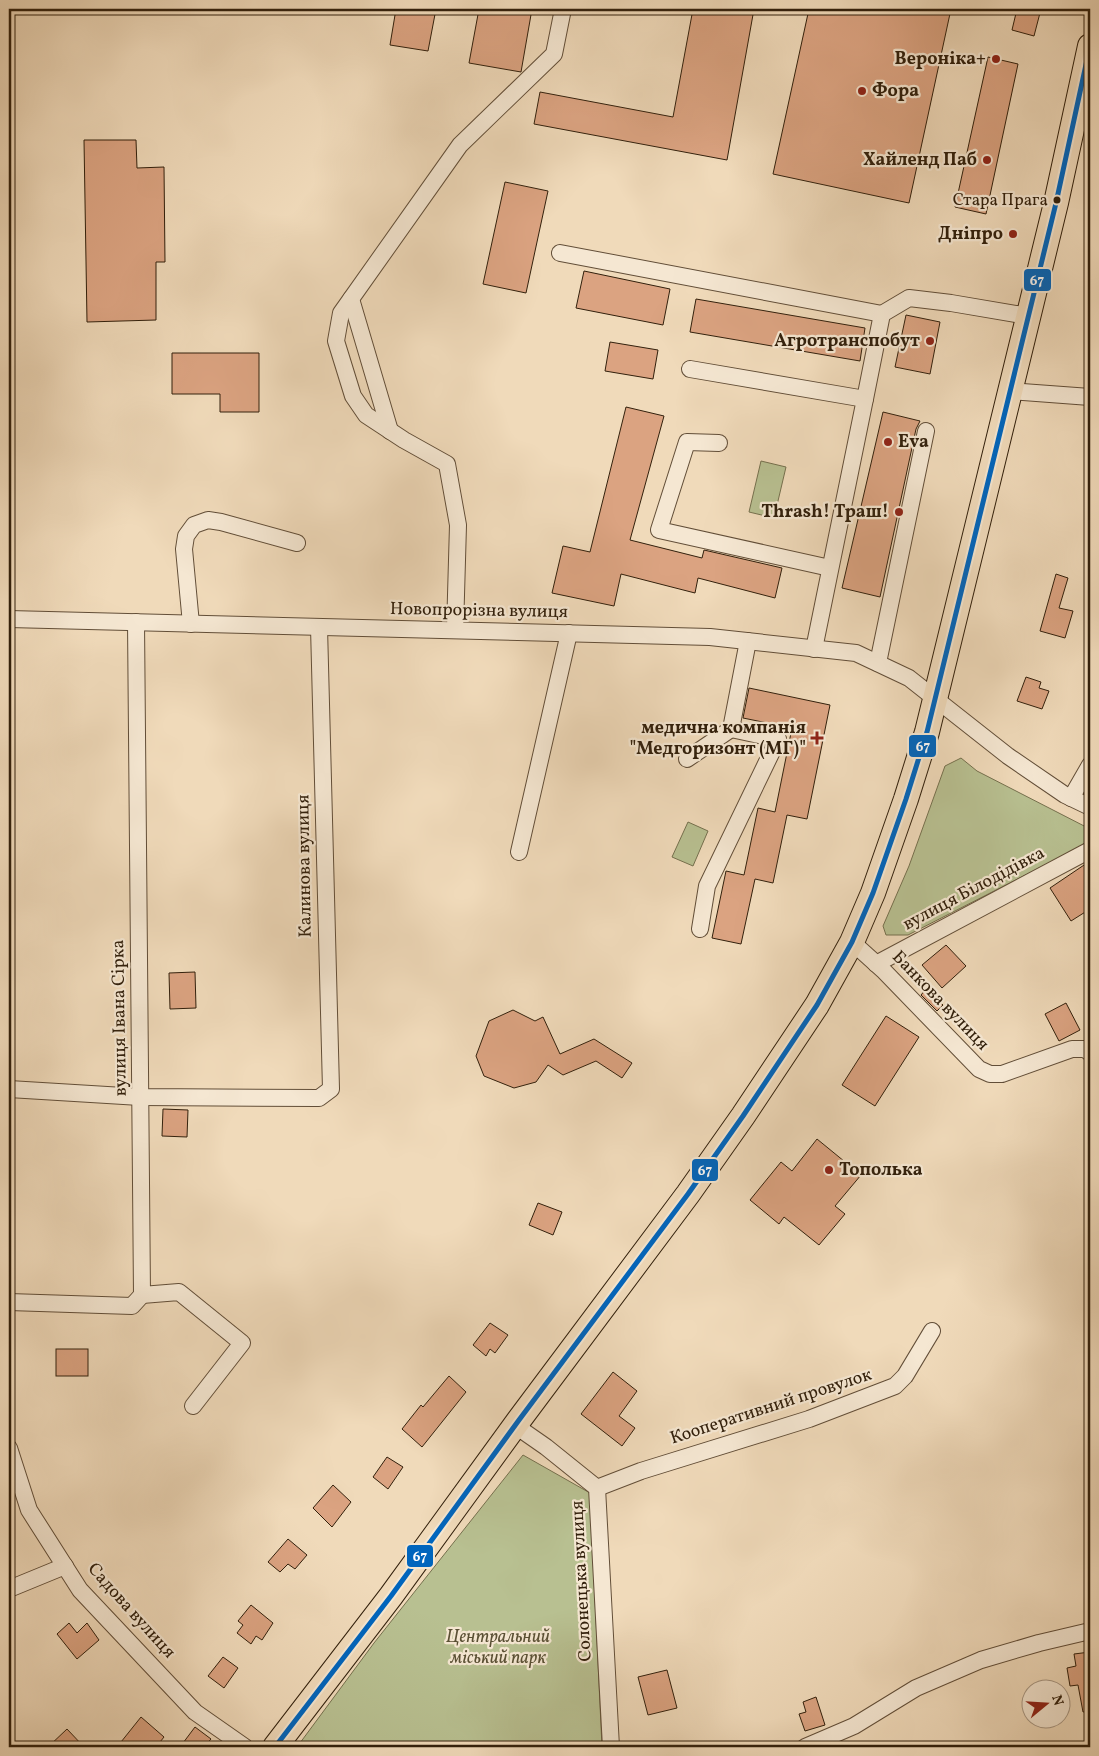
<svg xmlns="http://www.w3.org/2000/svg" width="1099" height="1756" font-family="Vollkorn,serif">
<rect width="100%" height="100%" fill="#f0daba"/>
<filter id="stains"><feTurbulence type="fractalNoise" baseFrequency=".004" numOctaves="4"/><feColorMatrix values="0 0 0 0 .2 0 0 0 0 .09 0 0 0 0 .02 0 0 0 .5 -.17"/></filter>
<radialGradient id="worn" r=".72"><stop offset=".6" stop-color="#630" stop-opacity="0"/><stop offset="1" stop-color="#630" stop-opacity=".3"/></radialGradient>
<!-- green -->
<g fill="#b8c091" stroke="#75704e">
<path d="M761 461 786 467 774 518 749 512Z"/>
<path d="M961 758 977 771 1090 829V842L908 935H886L883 926 909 866 945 766Z"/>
<path d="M688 822 708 831 693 866 672 857Z"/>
<path d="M523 1455 590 1493 602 1747H297L374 1643Z"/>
</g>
<!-- building -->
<g fill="#dba381" stroke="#32200c">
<path d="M396 9H436L428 51 390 45Z"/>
<path d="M479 9H532L521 72 469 63Z"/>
<path d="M693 9H754L727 160 534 124 540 92 673 117Z"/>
<path d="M809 9H951L909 203 773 174Z"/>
<path d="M1017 9H1041L1034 36 1012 30Z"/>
<path d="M988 57 1018 64 986 214 955 207Z"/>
<path d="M84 140H136L137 168 164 167 165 262H156V320L87 322Z"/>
<path d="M505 182 548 191 526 293 483 284Z"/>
<path d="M584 271 670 289 663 325 576 308Z"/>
<path d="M696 299 865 328 860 361 690 332Z"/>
<path d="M906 315 940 322 930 374 895 367Z"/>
<path d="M610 342 658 350 653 379 605 371Z"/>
<path d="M172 353H259V412H220V394H172Z"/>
<path d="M626 407 664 416 630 540 702 558 704 550 782 568 775 598 698 578 695 593 621 574 614 606 552 593 563 546 590 552Z"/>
<path d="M883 412 920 421 916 429 880 597 842 588Z"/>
<path d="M1056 574 1068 578 1059 608 1073 611 1065 638 1040 631Z"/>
<path d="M1026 677 1041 682 1039 688 1049 691 1042 709 1017 701Z"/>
<path d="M749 688 830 705 807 819 787 815 773 883 755 879 741 944 712 938 726 871 744 875 758 808 775 812 792 728 743 718Z"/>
<path d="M1090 861V909L1071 921 1050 888Z"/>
<path d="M946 945 966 966 942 988 922 965Z"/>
<path d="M195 972 196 1008 170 1009 169 973Z"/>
<path d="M926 989 943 1005 937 1011 921 995Z"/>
<path d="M1066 1003 1080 1030 1059 1041 1045 1014Z"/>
<path d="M513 1010 535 1021 543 1017 560 1054 594 1039 632 1063 622 1078 596 1061 563 1075 548 1065 536 1082 514 1088 484 1076 476 1056 489 1021Z"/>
<path d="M886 1016 919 1037 875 1106 842 1085Z"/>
<path d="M163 1109 188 1110 187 1137 162 1136Z"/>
<path d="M817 1139 861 1175 835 1206 845 1214 819 1245 784 1217 779 1224 750 1200 781 1162 792 1171Z"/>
<path d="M538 1203 562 1212 553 1235 529 1225Z"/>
<path d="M490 1323 508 1335 495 1353 490 1349 486 1356 473 1345Z"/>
<rect x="56" y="1349" width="32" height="27"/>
<path d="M613 1372 637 1391 619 1416 635 1428 622 1446 581 1414Z"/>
<path d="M449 1376 466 1392 422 1447 402 1429 421 1405 423 1407Z"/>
<path d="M387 1457 403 1467 388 1489 373 1477Z"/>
<path d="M333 1485 351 1502 332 1527 313 1508Z"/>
<path d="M288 1539 307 1555 295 1569 288 1564 280 1572 268 1562Z"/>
<path d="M251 1605 273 1623 262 1640 256 1636 251 1644 237 1633 243 1625 238 1621Z"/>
<path d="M69 1623 77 1633 87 1623 99 1640 77 1659 57 1634Z"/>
<path d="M1090 1652V1711L1083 1712 1078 1685 1070 1686 1067 1668 1076 1666 1074 1654Z"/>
<path d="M223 1657 238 1668 224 1688 208 1676Z"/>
<path d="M667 1670 677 1708 648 1715 638 1677Z"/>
<path d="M816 1697 825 1725 805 1731 799 1714 806 1712 803 1702Z"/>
<path d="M141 1717 164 1737 156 1747H117Z"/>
<path d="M195 1727 211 1739 204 1747H180Z"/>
<path d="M67 1729 84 1747H48Z"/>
</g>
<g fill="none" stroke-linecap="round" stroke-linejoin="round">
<defs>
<g id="minor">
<path d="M560 253 882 314"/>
<path d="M351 299 390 431"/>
<path d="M690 369 865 399 882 314 909 298 951 303 1028 316"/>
<path d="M1010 391 1090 397"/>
<path d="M719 443 687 442 659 530 830 568"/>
<path d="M9 619 710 637 856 653 909 678 1008 756 1065 795 1090 807"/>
<path d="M136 622 142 1295 179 1292 242 1343 193 1406"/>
<path d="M191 624 184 549 186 536 194 525 208 520 221 522 297 543"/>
<path d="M455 630 458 525 447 464 404 440 366 415 353 396 336 341 341 313 460 145 554 54 563 9"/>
<path d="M814 649 865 399"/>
<path d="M878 663 926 431"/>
<path d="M687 759 731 729"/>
<path d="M1071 798 1090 765"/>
<path d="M519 852 569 633"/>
<path d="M700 929 707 886 778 739 731 729 748 641"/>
<path d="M852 942 883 970 979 1069 990 1074H1002L1072 1049H1085L1090 1053"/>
<path d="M876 964 1090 850"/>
<path d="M9 1089 140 1097 319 1098 331 1089 319 627"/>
<path d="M9 1302 132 1306 142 1295"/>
<path d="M519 1420 523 1431 546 1447 597 1488 611 1747"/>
<path d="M9 1448 29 1510 80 1590 195 1712 245 1747"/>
<path d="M597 1488 641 1471 809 1419 895 1386 905 1376 932 1331"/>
<path d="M9 1589 65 1566"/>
<path d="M805 1747 854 1726 916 1688 981 1660 1039 1643 1090 1631"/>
</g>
<path id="major" d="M1075 116 1090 117"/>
<path id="highway" d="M275 1747 391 1596 519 1420 688 1194 743 1116 817 1005 852 942 873 893 906 799 927 732 1056 203 1090 46"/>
</defs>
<!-- minor casing -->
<use href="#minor" stroke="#624e38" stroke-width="18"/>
<!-- major casing -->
<use href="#major" stroke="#32200c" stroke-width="23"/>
<!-- highway casing -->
<use href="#highway" stroke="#32200c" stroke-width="26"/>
<!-- minor -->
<use href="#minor" stroke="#f5e7d2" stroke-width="16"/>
<!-- major -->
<use href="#major" stroke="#f0daba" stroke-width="21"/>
<!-- highway -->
<use href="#highway" stroke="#f0daba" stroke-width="24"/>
<defs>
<path id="bus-1" d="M275 1747 391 1596 519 1420 688 1194 743 1116 817 1005 852 942 873 893 906 799 927 732 1056 203 1090 46"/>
</defs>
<!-- bus-1 casing -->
<use href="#bus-1" stroke="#f5e7d2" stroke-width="9"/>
<!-- bus-1 -->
<use href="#bus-1" stroke="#0065bd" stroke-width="5"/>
</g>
<!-- markers -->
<g fill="#8f2418" stroke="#f5e7d2" stroke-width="2">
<circle cx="996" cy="59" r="5"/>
<circle cx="862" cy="91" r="5"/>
<circle cx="987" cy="160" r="5"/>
<circle cx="1013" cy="234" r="5"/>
<circle cx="930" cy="341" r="5"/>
<circle cx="888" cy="442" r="5"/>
<circle cx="899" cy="512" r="5"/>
<path d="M814.5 730.5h5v5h5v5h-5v5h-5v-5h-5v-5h5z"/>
<circle cx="829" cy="1170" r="5"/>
</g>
<circle fill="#32200c" stroke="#f5e7d2" stroke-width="2" cx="1057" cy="200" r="4.5"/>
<g text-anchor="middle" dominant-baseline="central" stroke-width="4.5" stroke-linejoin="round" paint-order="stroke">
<!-- bus labels -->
<g font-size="17" fill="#32200c" stroke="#f5e7d2" text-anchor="end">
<text x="1048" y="200">Стара Прага</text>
</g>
<!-- poi labels -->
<g font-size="18" font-weight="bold" fill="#32200c" stroke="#f5e7d2" text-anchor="end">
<text x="986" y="59">Вероніка+</text>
<text x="872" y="91" text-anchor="start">Фора</text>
<text x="977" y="160">Хайленд Паб</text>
<text x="1003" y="234">Дніпро</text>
<text x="920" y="341">Агротранспобут</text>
<text x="898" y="442" text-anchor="start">Eva</text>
<text x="889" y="512">Thrash! Траш!</text>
<text x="806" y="728">медична компанія<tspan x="806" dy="21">"Медгоризонт (МГ)"</tspan></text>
<text x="839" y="1170" text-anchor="start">Тополька</text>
</g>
<!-- street labels -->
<g font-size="18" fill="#32200c" stroke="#f5e7d2">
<text transform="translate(479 611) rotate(1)">Новопрорізна вулиця</text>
<text transform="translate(305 866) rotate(-91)">Калинова вулиця</text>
<text transform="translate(974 889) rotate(-28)">вулиця Білодідівка</text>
<text transform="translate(940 1001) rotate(46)">Банкова вулиця</text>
<text transform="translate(120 1018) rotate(-91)">вулиця Івана Сірка</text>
<text transform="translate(771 1407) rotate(-18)">Кооперативний провулок</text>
<text transform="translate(582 1581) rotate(-93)">Солонецька вулиця</text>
<text transform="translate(131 1611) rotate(48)">Садова вулиця</text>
</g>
<!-- park labels -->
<g font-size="18" font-style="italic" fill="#5a5034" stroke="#f5e7d2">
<text x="498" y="1637">Центральний<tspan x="498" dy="21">міський парк</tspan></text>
</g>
</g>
<g stroke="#f5e7d2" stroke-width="2">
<rect x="1023" y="268" width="29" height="24" rx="5" fill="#0065bd"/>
<rect x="908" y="734" width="29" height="24" rx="5" fill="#0065bd"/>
<rect x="691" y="1158" width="28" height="24" rx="5" fill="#0065bd"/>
<rect x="406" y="1544" width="28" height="24" rx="5" fill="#0065bd"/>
</g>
<g font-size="14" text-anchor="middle" font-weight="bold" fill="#fff">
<text x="1037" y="285">67</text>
<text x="923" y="751">67</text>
<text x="705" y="1175">67</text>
<text x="420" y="1561">67</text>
</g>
<!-- margin -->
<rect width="1099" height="1756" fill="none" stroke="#f0daba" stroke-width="30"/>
<rect x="10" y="10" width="1079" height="1736" fill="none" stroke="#32200c" stroke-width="2.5"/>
<rect x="15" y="15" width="1069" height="1726" fill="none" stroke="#32200c"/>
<!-- north arrow -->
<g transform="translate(1046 1704) rotate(72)"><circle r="24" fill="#f5e7d2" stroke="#a79783"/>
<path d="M0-4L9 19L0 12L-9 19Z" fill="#8f2418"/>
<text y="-8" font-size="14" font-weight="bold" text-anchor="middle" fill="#32200c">N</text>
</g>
<rect width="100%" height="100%" filter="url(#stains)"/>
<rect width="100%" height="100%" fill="url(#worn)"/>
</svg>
